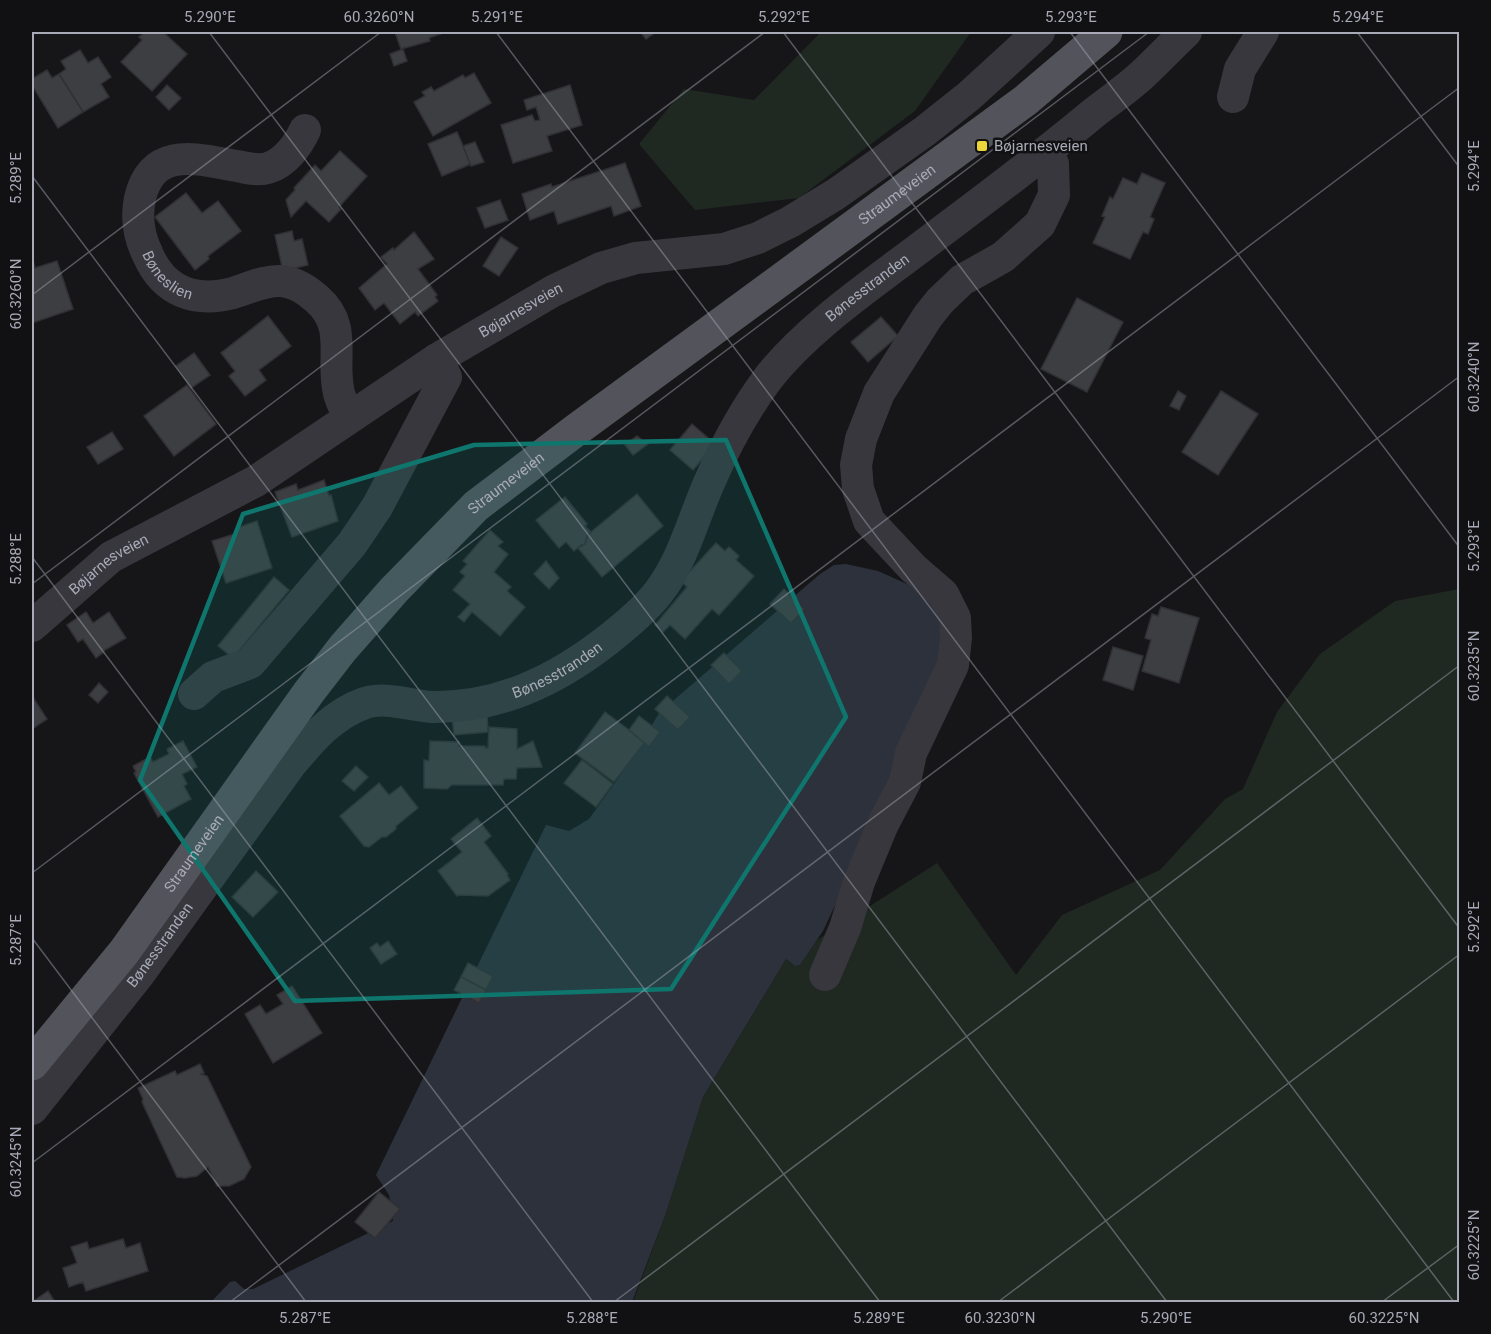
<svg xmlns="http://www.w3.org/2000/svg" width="1491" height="1334" font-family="Roboto,sans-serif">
<rect width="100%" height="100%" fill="#161618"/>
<!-- green -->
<g fill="#202822">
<path d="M821 32H971L915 111 799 198 695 210 639 144 684 89 754 100Z"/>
<path d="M1459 589V1302H633L665 1216 703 1097 786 959 795 966 800 965 817 940 937 863 1016 975 1062 915 1160 870 1225 799 1243 789 1277 712 1320 654 1395 601Z"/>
</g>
<!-- water -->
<path fill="#2c313b" d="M846 564 878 571 907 584 929 602 939 613 942 656 878 814 823 931 800 965 795 966 786 959 703 1097 665 1216 632 1302H211L230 1282 235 1281 244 1289H253L393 1221 389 1195 376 1175 546 825 569 831 589 819 634 756 659 713 820 574 834 565Z"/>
<!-- building -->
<g fill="#3d3e42" stroke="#313034" stroke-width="1.5">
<path d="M145 32H163L187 54 152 91 121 62 142 40 139 37Z"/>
<path d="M395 32H442L443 33 429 38 430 41 401 49Z"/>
<path d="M640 32H656L646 39Z"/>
<path d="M403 49 407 61 394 66 390 54Z"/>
<path d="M80 50 88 63 98 57 111 77 101 84 109 97 83 112 59 74 66 69 61 61Z"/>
<path d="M47 70 52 78 59 74 83 112 58 128 32 85V79Z"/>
<path d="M474 73 491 103 433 136 414 102 425 96 422 92 431 87 434 91 463 75 465 78Z"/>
<path d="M167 85 181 98 169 110 156 97Z"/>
<path d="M570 85 582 125 547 136 552 151 513 163 501 125 532 115 535 121 540 120 536 107 527 110 524 100Z"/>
<path d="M457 132 471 164 442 176 428 144Z"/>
<path d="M475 142 484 162 471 166 463 146Z"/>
<path d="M340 151 367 176 339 207 341 209 329 222 306 201 291 217 286 200 295 190 294 188 315 165 321 171Z"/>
<path d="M625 163 641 206 614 216 611 206 558 224 554 211 530 220 522 194 551 184 552 187Z"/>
<path d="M1142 173 1165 183 1150 217 1154 219 1148 234 1143 232 1130 259 1093 243 1105 217 1102 216 1110 197 1113 199 1123 178 1137 184Z"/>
<path d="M186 193 202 213 218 201 241 231 208 256 209 259 195 270 155 217Z"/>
<path d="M500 200 508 220 485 228 477 208Z"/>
<path d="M292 231 294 241 302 239 308 265 283 271 275 235Z"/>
<path d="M414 232 434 259 418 269 437 295 435 297 438 301 418 316 415 312 400 324 384 303 375 310 359 288 387 264 381 257 393 248 394 250Z"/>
<path d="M501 237 518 248 499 276 483 266Z"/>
<path d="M32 257 35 268 57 261 73 309 32 323Z"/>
<path d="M1077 298 1123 322 1087 392 1041 369Z"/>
<path d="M268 316 291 346 259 370 266 380 245 396 229 376 235 371 221 353Z"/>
<path d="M881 317 898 336 868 362 851 342Z"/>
<path d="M194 353 210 375 191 388 176 366Z"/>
<path d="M187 385 216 424 174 456 144 416Z"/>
<path d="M1178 391 1186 396 1179 410 1170 406Z"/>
<path d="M1221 391 1258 414 1218 475 1182 452Z"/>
<path d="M692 424 715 444 693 470 670 450Z"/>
<path d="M112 432 123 449 98 464 87 447Z"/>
<path d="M637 436 648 444 633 455 625 445Z"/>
<path d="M324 480 329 496 331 495 338 521 292 537 275 492 296 484 298 490Z"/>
<path d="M637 494 663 526 602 577 578 548 585 544 587 536 591 532Z"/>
<path d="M565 497 587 524 585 526 591 532 587 536 585 544 581 545 574 551 566 542 559 548 536 520Z"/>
<path d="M257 521 272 568 226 583 212 541 238 533 237 528Z"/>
<path d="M490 530 503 542 498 546 508 554 494 572 511 587 507 591 525 607 500 636 472 612 464 622 458 617 470 604 453 590 465 576 460 572 467 564 463 561Z"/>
<path d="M716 543 725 551 729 547 739 556 736 560 754 576 719 615 712 609 685 639 670 625 663 632 655 625 687 587 681 581Z"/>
<path d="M546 561 559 578 549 589 534 574Z"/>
<path d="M274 577 289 590 233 658 218 646Z"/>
<path d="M784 589 805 609 791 623 770 604Z"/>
<path d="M1161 607 1199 618 1179 683 1142 671 1151 640 1145 638 1152 614 1158 616Z"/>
<path d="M86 612 93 623 109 612 126 638 103 651 104 652 96 658 83 639 78 642 67 625Z"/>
<path d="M1113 647 1143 656 1133 690 1103 680Z"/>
<path d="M724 653 742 671 729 684 711 665Z"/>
<path d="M99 683 108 692 98 703 89 695Z"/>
<path d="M32 696 47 719 32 729Z"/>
<path d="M667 696 690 717 678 730 655 709Z"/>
<path d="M605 712 645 742 614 782 575 753Z"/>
<path d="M487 713 488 732 454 735 452 716Z"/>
<path d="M639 716 660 732 649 747 629 730Z"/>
<path d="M489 727 517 729V749L533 741 542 767 517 768 516 779H504L503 785H452L447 789 424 788V760L429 761 430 741 459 742V746H485V748H488Z"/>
<path d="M183 741 197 767 182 774 187 784 184 786 191 799 158 817 134 773 136 772 133 766 150 757 153 762 169 754 167 749Z"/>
<path d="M582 760 613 784 596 807 564 783Z"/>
<path d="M356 766 368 777 354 791 342 781Z"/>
<path d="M379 783 389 795 401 786 418 808 396 826V829L386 837H382L369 847 364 846 340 816Z"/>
<path d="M477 818 491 836 484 842 508 874 507 875 510 880 488 896 459 895 457 896 438 871 462 852 451 839Z"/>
<path d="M256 871 278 892 253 917 232 897Z"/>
<path d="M388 941 397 954 381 964 370 948 377 943 380 947Z"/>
<path d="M468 963 493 976 486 990 461 977Z"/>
<path d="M461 977 486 990 479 1003 454 990Z"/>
<path d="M292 986 322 1033 273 1063 245 1014 260 1005 266 1014 283 1004 277 995Z"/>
<path d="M200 1064 204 1073 201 1074 207 1076 251 1167 244 1179 229 1186H217L208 1167 197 1176 185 1178 177 1177 142 1102 143 1099 138 1088 175 1071 177 1075Z"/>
<path d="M379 1192 400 1209 375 1238 355 1222Z"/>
<path d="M123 1239 126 1248 140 1243 148 1271 86 1291 83 1282 69 1287 63 1268 77 1263 71 1247 87 1242 89 1249Z"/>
<path d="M48 1291 55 1302H37L35 1300Z"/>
</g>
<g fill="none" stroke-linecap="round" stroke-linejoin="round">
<!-- minor -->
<g stroke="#37373d" stroke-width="32">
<path d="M1233 97 1240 69 1263 32"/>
<path id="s1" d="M305 130C298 145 285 163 268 168 258 171 247 168 237 166 197 159 153 145 140 198 136 217 139 237 148 255 164 292 195 303 233 293 249 288 265 280 281 281 295 282 307 290 317 299 347 325 332 355 338 388 339 399 345 408 350 417"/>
<path id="s2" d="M32 626 111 557 256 481 437 359 553 291 601 268 636 258 724 249 758 238 790 222 836 194 925 131 969 96 1039 32"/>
<path d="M194 694 213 677 250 663 352 544 377 507 446 377 437 359"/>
<path d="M825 975 845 928 859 882 883 824 905 782 911 753 953 665 956 638 955 618 943 594 913 568 869 521 858 489 856 465 861 439 879 393 928 316 940 301 962 280 1003 257 1040 224 1054 195 1053 164 1048 151"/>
<path id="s3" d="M32 1109 140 973 291 764C312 739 333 714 365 703 387 696 410 706 432 707 497 708 553 682 605 642 623 628 644 611 658 593 683 561 693 519 709 483 725 446 745 409 769 377 807 329 868 287 917 250 975 206 1034 163 1090 116 1107 102 1126 90 1143 74 1157 61 1171 46 1186 32"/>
</g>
<!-- major -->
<path stroke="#53535b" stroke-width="33" id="s4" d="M32 1064 124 952 309 692 343 648 394 590 476 506 576 430 1026 100 1106 32"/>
</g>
<!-- marked area -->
<path fill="#0f766e" fill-opacity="0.2" stroke="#0f766e" stroke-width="4.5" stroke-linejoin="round" d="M726 440 846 717 671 989 295 1001 140 780 243 514 474 445Z"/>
<!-- ticks -->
<path fill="none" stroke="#a8aab7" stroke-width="1.5" stroke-opacity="0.45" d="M209 32 1167 1302M496 32 1454 1302M783 32 1460 929M1070 32 1460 548M1357 32 1460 168M32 176 880 1302M32 295 381 32M32 557 593 1302M32 584 765 32M32 873 1149 32M32 938 306 1302M32 1163 1460 87M230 1302 1460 376M614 1302 1460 665M998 1302 1460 954M1382 1302 1460 1244"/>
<!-- markers -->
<rect fill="#ecd53a" stroke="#111113" stroke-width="2" x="976" y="140" width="12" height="12" rx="3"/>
<g text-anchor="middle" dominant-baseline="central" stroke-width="5" stroke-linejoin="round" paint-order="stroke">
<!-- poi labels -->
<g font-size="15" fill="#a8aab7" stroke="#111113" text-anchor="start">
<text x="994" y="146">Bøjarnesveien</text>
</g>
<!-- street labels -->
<g font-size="15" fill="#a8aab7" stroke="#111113">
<text stroke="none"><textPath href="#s4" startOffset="1238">Straumeveien</textPath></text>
<text stroke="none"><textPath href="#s1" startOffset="291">Bøneslien</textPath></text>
<text stroke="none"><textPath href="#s3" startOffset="1234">Bønesstranden</textPath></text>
<text stroke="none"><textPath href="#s2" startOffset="584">Bøjarnesveien</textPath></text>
<text stroke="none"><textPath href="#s4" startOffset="752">Straumeveien</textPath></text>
<text stroke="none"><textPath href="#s2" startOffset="99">Bøjarnesveien</textPath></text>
<text stroke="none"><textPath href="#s3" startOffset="729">Bønesstranden</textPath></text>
<text stroke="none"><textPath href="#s4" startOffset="266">Straumeveien</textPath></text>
<text stroke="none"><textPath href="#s3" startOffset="208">Bønesstranden</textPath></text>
</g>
</g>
<!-- border -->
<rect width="1491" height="1334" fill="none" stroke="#111113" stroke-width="66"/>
<rect x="33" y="33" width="1425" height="1268" fill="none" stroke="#a8aab7" stroke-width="2"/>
<g font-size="15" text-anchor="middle" fill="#a8aab7">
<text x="210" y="22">5.290°E</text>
<text x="379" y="22">60.3260°N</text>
<text x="497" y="22">5.291°E</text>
<text x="784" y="22">5.292°E</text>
<text x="1071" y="22">5.293°E</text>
<text x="1358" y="22">5.294°E</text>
<text transform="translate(1474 166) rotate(-90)" y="5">5.294°E</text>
<text transform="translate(16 178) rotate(-90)" y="5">5.289°E</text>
<text transform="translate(16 294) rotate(-90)" y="5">60.3260°N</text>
<text transform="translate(1474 377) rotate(-90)" y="5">60.3240°N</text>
<text transform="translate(1474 546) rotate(-90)" y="5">5.293°E</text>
<text transform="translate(16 559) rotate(-90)" y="5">5.288°E</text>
<text transform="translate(1474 666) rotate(-90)" y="5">60.3235°N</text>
<text transform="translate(1474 927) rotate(-90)" y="5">5.292°E</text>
<text transform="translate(16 940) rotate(-90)" y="5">5.287°E</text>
<text transform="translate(16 1162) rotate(-90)" y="5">60.3245°N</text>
<text transform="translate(1474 1245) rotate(-90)" y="5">60.3225°N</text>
<text x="305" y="1323">5.287°E</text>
<text x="592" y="1323">5.288°E</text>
<text x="879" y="1323">5.289°E</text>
<text x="1000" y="1323">60.3230°N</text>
<text x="1166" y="1323">5.290°E</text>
<text x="1384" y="1323">60.3225°N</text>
</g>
</svg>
